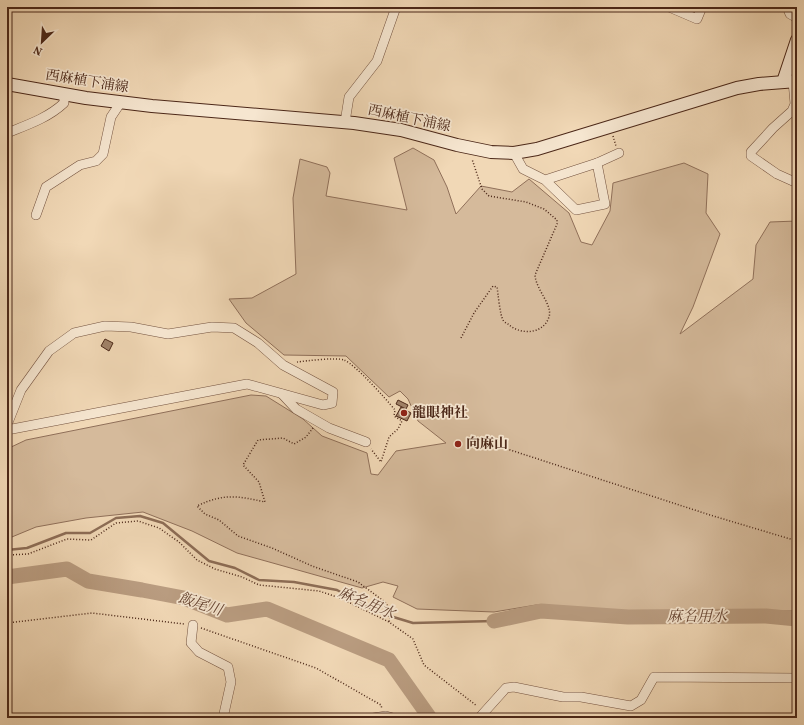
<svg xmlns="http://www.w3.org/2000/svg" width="804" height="725" font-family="Vollkorn,'Noto Serif JP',serif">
<rect width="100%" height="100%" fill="#f1d8b6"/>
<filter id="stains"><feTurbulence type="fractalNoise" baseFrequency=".005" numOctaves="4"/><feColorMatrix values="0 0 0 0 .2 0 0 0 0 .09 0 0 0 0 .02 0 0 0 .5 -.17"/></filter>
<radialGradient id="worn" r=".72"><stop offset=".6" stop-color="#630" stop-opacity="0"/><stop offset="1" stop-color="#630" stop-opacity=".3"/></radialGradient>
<!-- green -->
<path fill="#d5ba9b" stroke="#90705a" d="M413 148 434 160 447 187 456 214 481 186 512 192 529 179 569 213 581 242 592 245 610 211 613 183 684 163 708 174 706 213 720 234 693 307 680 334 753 279 756 245 770 222 797 221V611L640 612 536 605 494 612 417 609 393 597 398 586 383 582 362 588 237 553 192 531 143 512 86 518 36 527 7 539V449L26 440 251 395 266 396 303 419 322 436 367 453 371 474 378 475 396 451 446 443 418 421 408 399 400 391 389 397 346 356 284 355 246 323 229 299 252 298 296 274 293 198 300 159 327 167 330 173 326 196 407 210 394 158Z"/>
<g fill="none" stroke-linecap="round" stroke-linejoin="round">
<!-- stream -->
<path stroke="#8d6d56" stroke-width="2.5" d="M7 550 27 548 66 533H90L116 518 140 516 163 523 209 561 235 568 259 580 294 582 337 590 377 612 413 623 494 621"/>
<!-- river -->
<g stroke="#b99c80" stroke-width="15">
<path d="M7 577 67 569 88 581 142 590 184 598 227 615 267 609 389 660 430 718"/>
<path d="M494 621 541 611 628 617 766 616 797 619"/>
</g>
</g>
<!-- building -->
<g fill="#a1836a" stroke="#4b2718">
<path d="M105 339 113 343 109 351 101 346Z"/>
<path d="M398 400 408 405 406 409 396 404Z"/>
<path d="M401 407 411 413 407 421 396 416Z"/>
</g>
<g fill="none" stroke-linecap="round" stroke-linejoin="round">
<defs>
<g id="street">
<path d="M669 7 697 19 702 7"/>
<path d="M787 7 790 14 797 18"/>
<path d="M793 81 795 104 792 111 773 128 751 152V156L777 174 797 183"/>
<path d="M345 122 349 97 377 61 396 7"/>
<path d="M7 133C27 125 48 118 64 103V94"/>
<path d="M514 153 523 169 545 180 576 210 605 204 597 163 545 180"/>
<path d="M597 163 619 153"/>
<path d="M36 215 46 187 80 165 96 161 103 154 111 117 121 102"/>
<path d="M282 394 296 409 329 428 366 442"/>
<path d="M7 425 21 390 49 351 74 333 105 326 131 327 168 334 212 327 234 328 258 343 283 365 333 392 332 403 323 405 247 384 7 430"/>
<path d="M193 625 191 643 199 652 228 667 231 682 223 718"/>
<path d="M373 718 386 716 393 718"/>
<path d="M479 718 506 688 514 687 563 697H581L631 706 641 700 654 677 797 678"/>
</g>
<g id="secondary">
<path d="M783 82 797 40"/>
<path d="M7 84 86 98 152 106 354 123 401 130 457 145 491 152 514 153 537 149 737 88 759 84 797 81"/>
</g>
</defs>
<!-- street casing -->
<use href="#street" stroke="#745340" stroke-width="10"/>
<!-- secondary casing -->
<use href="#secondary" stroke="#4b2718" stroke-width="14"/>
<!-- path -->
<g stroke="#4b2718" stroke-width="1.5" stroke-dasharray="1 2" stroke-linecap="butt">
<path d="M613 136 616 146"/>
<path d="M461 338 474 313 493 286 497 287C498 293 500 315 503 320 504 322 506 323 508 324 520 335 543 335 549 317 553 305 536 290 535 275L557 224V220L544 209 526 202 489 196 482 189 472 159"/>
<path d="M297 362C306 361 336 357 344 360 356 365 386 399 395 410L394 416 402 421 398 429 389 437 381 462 371 449"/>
<path d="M313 428 306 437 294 444 283 438 258 440 243 465 259 482 265 502C238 496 224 493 197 506L205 514 219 520 238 536 272 548 312 566 358 582 385 602 392 612 389 622"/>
<path d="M498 446 710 515 797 541"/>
<path d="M7 555 28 554 67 539 91 540 116 523 138 521 159 528 179 542 197 560 215 569 242 577 259 585 319 591 340 598 389 622 413 639 424 665 477 706"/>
<path d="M7 623 92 613 184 624"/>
<path d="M201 628 316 668 381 705 382 709"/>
</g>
<!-- street -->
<use href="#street" stroke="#f6e6d0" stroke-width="9"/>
<!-- secondary -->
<use href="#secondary" stroke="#f6e6d0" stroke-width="12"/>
</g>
<!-- markers -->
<g fill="#8f2418" stroke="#f6e6d0" stroke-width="1.5">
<circle cx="404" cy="413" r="4"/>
<circle cx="458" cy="444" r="4"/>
</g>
<g text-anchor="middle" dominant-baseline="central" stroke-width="3.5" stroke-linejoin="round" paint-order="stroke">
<!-- street labels -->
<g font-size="14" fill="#4b2718" stroke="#f6e6d0">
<text transform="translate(87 82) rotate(9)">西麻植下浦線</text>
<text transform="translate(409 119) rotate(12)">西麻植下浦線</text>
</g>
<!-- poi labels -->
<g font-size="14" font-weight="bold" fill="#4b2718" stroke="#f6e6d0" text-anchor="start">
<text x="412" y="413">龍眼神社</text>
<text x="466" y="444">向麻山</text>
</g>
<!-- water labels -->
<g font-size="15" font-style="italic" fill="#664432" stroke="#f6e6d0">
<text transform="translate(366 604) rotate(23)">麻名用水</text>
<text transform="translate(200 605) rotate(18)">飯尾川</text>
<text x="697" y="617">麻名用水</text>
</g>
</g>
<!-- margin -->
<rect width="804" height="725" fill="none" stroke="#f1d8b6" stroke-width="24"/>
<rect x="8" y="8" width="788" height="709" fill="none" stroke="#4b2718" stroke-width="2"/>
<rect x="12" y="12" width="780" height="701" fill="none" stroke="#4b2718"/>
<!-- north arrow -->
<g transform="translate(42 42) rotate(205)" stroke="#f6e6d0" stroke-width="3" paint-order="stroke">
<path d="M0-3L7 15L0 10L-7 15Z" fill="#4b2718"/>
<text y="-6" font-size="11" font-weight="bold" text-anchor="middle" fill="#4b2718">N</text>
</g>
<rect width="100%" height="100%" filter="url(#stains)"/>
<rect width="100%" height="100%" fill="url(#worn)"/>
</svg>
